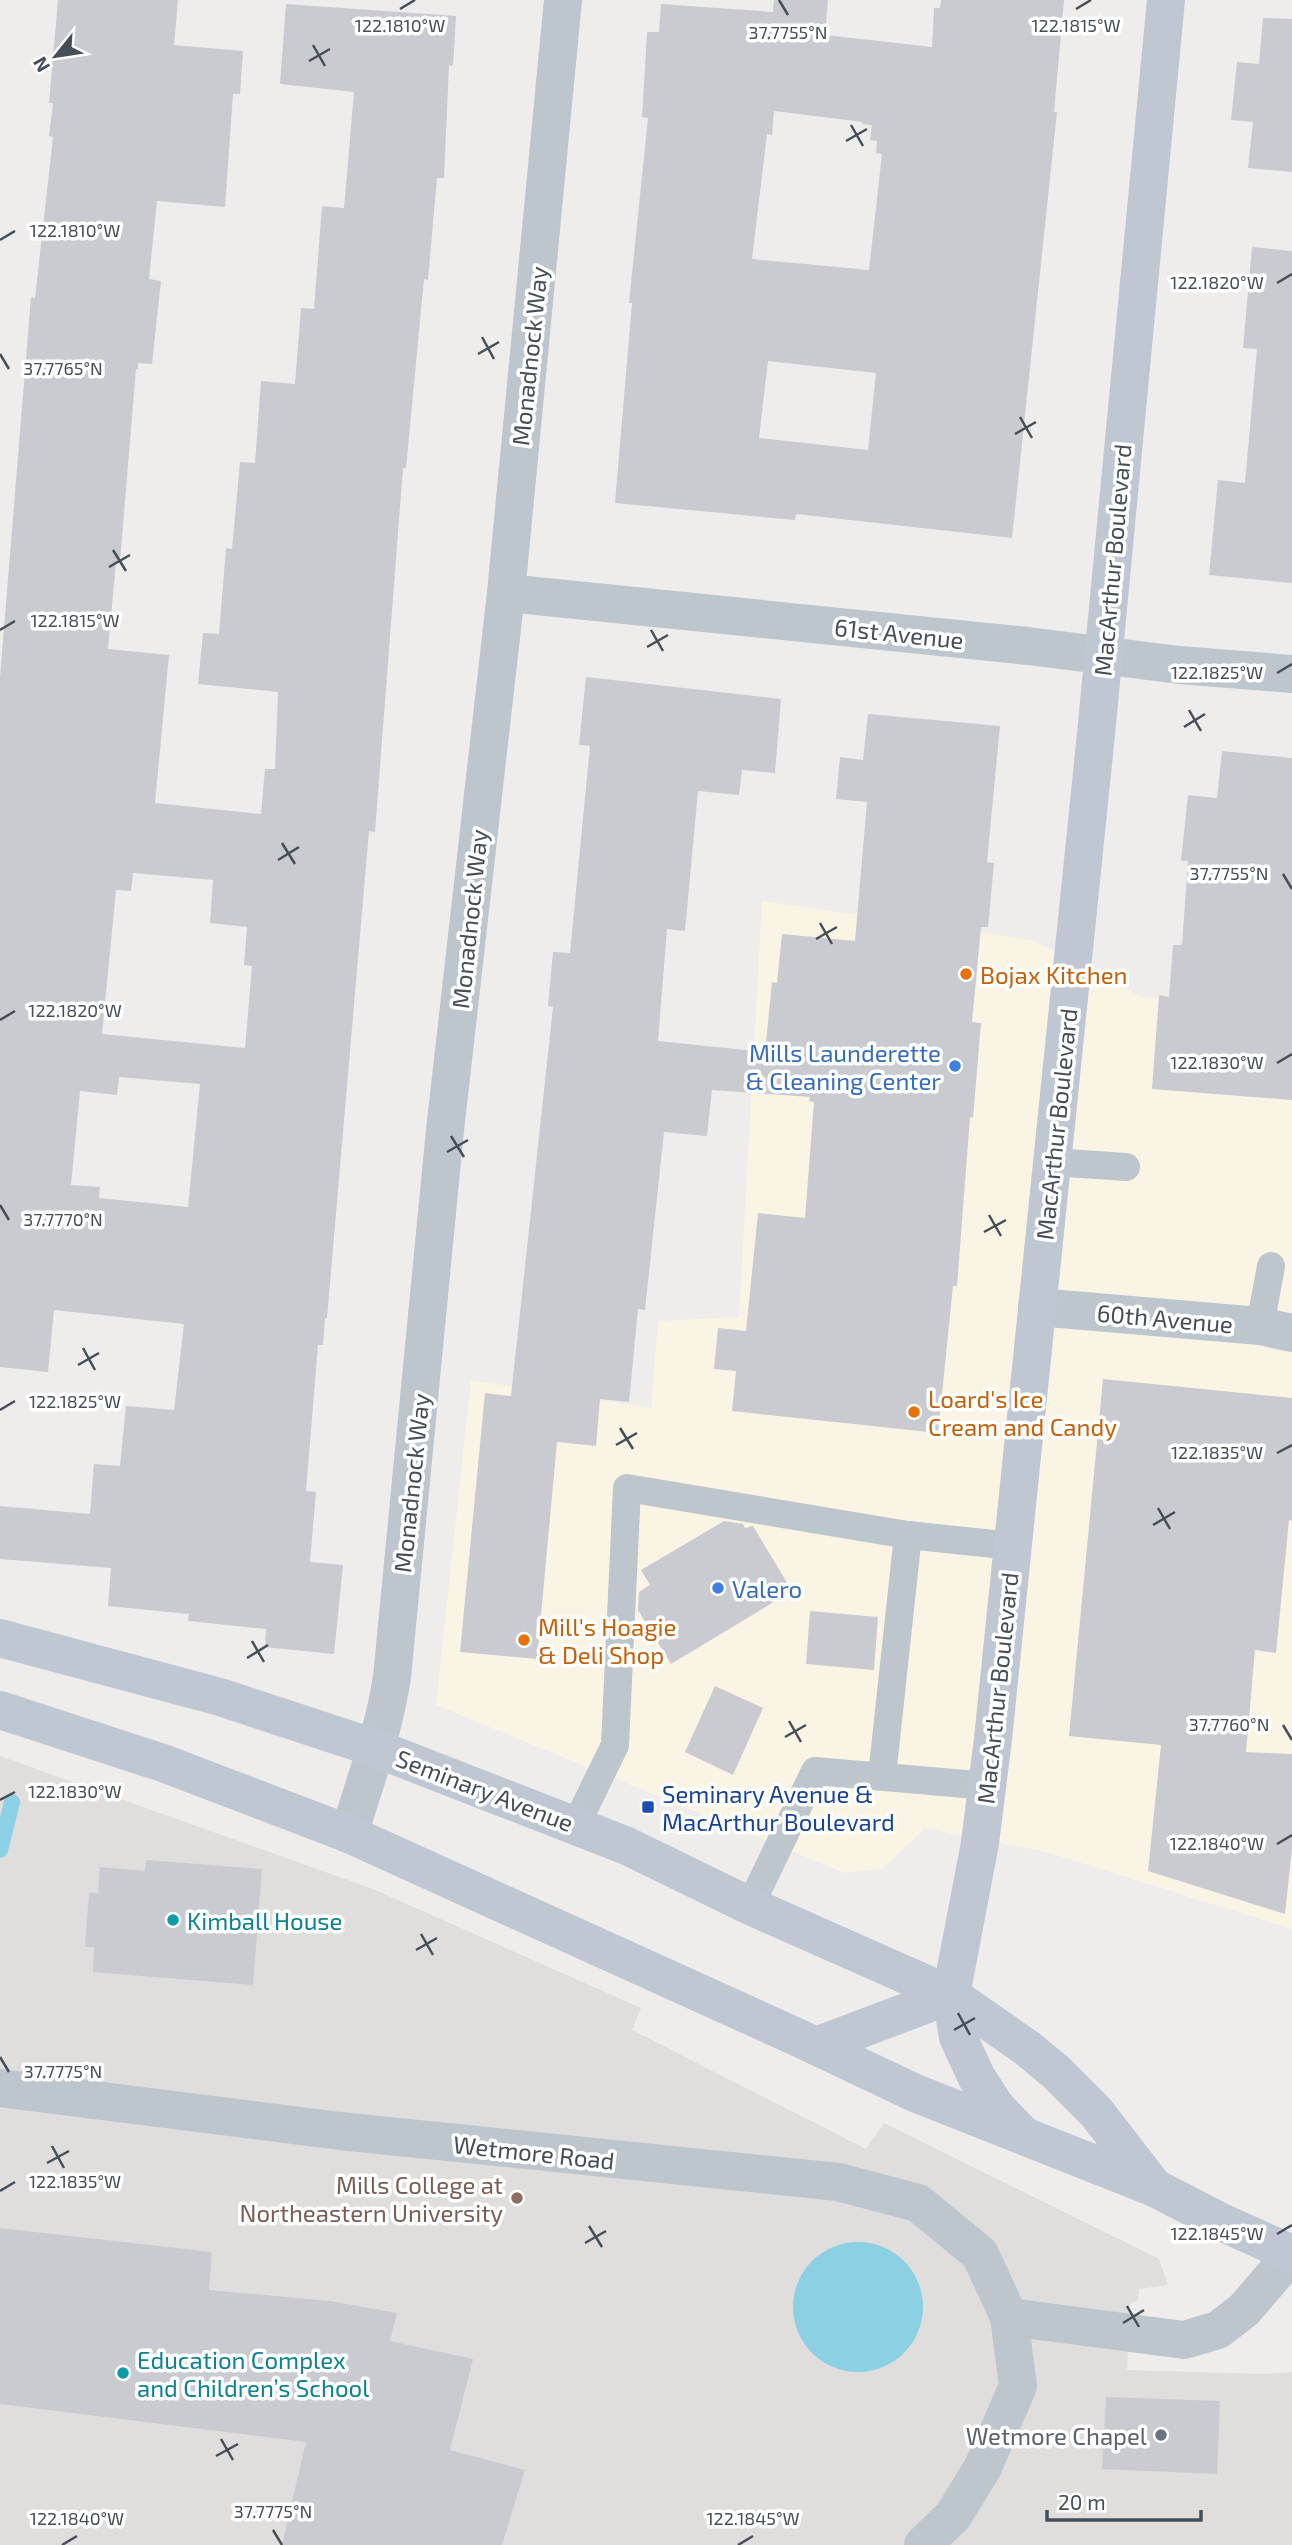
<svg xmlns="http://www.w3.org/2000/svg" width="1292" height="2545" font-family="'Exo 2',sans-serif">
<rect width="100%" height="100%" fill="#efecec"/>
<!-- commercial -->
<path fill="#faf4e5" d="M762 901 1032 940 1142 997 1292 1005V1929L1046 1852 925 1828 883 1869 845 1873 436 1705 471 1380 651 1408 658 1321 739 1317Z"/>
<!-- education -->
<path fill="#e0dddd" d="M0 1756 373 1889 641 2008 632 2030 866 2149 884 2123 1159 2259 1168 2285 1139 2289 1138 2300 1130 2304 1127 2370 1263 2374 1292 2372V2545H0Z"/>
<!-- water -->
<circle fill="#8cd0e4" cx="858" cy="2307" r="65"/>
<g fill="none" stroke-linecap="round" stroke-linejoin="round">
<!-- stream -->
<path stroke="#8cd0e4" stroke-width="16" d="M0 1850 12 1802"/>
</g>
<!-- building -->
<g fill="#cacbd1" fill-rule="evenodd">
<path d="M58 0H178L174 45 243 51 240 94H233L225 207 157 201 149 279 161 281 152 364 138 363V369H136L120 562H116L108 649 169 655 155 803 261 814 265 769H275L278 692 198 684 203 633 219 634 226 548 232 549 240 462 255 463 261 381 295 384 301 308 314 309 322 206 344 208 354 92 280 84 286 4 456 16 453 66 449 65 444 178H437L428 280 424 279 406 468H403L375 832 369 831 327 1318H325L323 1345H318L306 1491 316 1492 310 1562 343 1565 334 1654 265 1647 266 1629 188 1621 189 1614 108 1606 111 1568 0 1559V1506L90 1514 94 1464 120 1466 126 1406 174 1410 184 1324 54 1310 48 1372 0 1367V677L31 297 35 298 53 137 49 136 53 103H49ZM133 873 213 880 210 923 247 927 244 965 252 966 245 1048 102 1034 116 890 131 891ZM119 1077 200 1084 188 1207 99 1198 100 1187 71 1185 80 1091 117 1095Z"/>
<path d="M774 0H828L825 35 932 47 934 8H940L941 0H1064L1054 112H1057L1012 538 796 514 795 520 615 503 632 303H629L648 118 642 117 647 32H659L661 4 773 12ZM774 111 863 122 862 124 872 125 870 140 877 141 876 153 882 154 869 270 752 259 767 134 772 135ZM768 361 876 373 868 450 759 438Z"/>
<path d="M1263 18 1292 19V172L1248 168 1253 122 1231 120 1237 62 1259 64Z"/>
<path d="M1252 247 1292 251V583L1209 575 1218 480 1245 483 1257 349 1243 348Z"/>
<path d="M586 677 781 699 775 773 742 770 739 795 698 791 685 931 667 929 658 1041 765 1052 772 982 777 983 782 934 855 941 867 802 836 799 840 757 863 760 868 714 1000 726 987 862 994 863 988 927H981L972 1022 981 1023 973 1118 970 1117 957 1286H953L938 1433 732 1411 736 1371 714 1369 718 1328 746 1331 758 1213 805 1218 814 1102 809 1101 810 1097 712 1090 707 1136 664 1132 645 1310 638 1309 629 1402 600 1399 596 1446 557 1442 537 1659 460 1652 485 1393 511 1396 553 1007 548 1006 553 952 570 953 590 746 579 745Z"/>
<path d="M1222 751 1292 758V1100L1152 1089 1159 995 1169 997 1173 945H1182L1188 861H1181L1188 795 1217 798Z"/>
<path d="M1103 1379 1292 1398V1521L1289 1520 1276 1653 1255 1650 1246 1752 1292 1754V1848L1285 1914 1148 1871 1161 1745 1069 1736Z"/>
<path d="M724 1521 743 1524 745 1528 753 1526 792 1591 671 1664 638 1610 639 1592 650 1585 641 1570Z"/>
<path d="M810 1611 878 1617 874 1670 806 1664Z"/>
<path d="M715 1686 763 1708 733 1775 685 1752Z"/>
<path d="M146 1860 262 1869 253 1985 93 1972 94 1947H85L89 1893H98L100 1867 145 1871Z"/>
<path d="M0 2228 212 2252 209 2290 330 2301 397 2313 390 2341 473 2359 450 2450 525 2470 502 2545H282L306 2442 0 2404Z"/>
<path d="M1106 2397 1220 2401 1217 2474 1102 2469Z"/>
</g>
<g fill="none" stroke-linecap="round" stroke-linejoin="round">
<!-- lane -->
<g stroke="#bec6cd" stroke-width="28">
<path d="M1052 1162 1126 1167"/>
<path d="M1260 1326 1271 1266"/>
<path d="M882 1776 908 1535"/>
<path d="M576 1825 615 1745 627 1488 908 1535 1013 1546"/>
<path d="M750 1906 815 1771 988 1786"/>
</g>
<!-- street -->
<g stroke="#bec6cd" stroke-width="38">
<path d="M506 593 1028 646 1179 665 1292 674"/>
<path d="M1037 1307 1260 1326 1292 1333"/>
<path d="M349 1834C365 1782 384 1730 392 1677L445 1130 506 593 563 0"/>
<path d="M0 2088 340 2131 838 2182 918 2203 980 2254 1009 2317 1018 2386 983 2467 953 2516 923 2545"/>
<path d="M1009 2317 1184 2340 1218 2330 1244 2310 1292 2254"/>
</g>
<!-- secondary -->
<g stroke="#bec7d2" stroke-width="38">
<path d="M0 1638 220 1697 375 1748 627 1846 750 1906 951 1995 1027 2048 1056 2072 1096 2112 1154 2187"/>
<path d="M0 1710 163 1763 349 1834 801 2039 915 2093 1155 2188 1219 2221 1292 2254"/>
<path d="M816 2046 951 1995"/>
<path d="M1022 2134 996 2107 977 2078 958 2037 951 1995 980 1843 993 1739 1096 734 1166 0"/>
</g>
</g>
<!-- ticks -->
<path fill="none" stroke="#464f58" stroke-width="2.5" d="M779 0 788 15M400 9 415 0M1076 9 1091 0M313 45 325 66M309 61 330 49M851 125 863 146M846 141 867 129M0 240 15 231M1277 283 1292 274M482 337 494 359M0 354 9 369M478 354 499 342M1020 417 1032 438M1015 434 1036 422M113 550 126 571M109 567 130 555M0 630 15 621M651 630 663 651M647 647 668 635M1277 673 1292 664M1189 710 1201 731M1184 727 1205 714M282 843 295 864M278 860 299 847M1283 874 1292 889M820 923 832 944M816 939 837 927M0 1020 15 1011M1277 1063 1292 1054M451 1136 464 1157M447 1152 468 1140M0 1205 9 1220M989 1215 1001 1236M984 1232 1006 1220M83 1348 95 1370M78 1365 99 1353M0 1410 15 1401M620 1428 633 1449M616 1445 637 1433M1277 1453 1292 1445M1158 1508 1170 1529M1153 1525 1175 1512M252 1641 264 1662M247 1658 268 1645M789 1721 801 1742M1283 1725 1292 1740M785 1737 806 1725M0 1800 15 1792M1277 1844 1292 1835M421 1934 433 1955M416 1950 437 1938M958 2013 970 2035M954 2030 975 2018M0 2057 9 2072M52 2146 64 2168M47 2163 69 2151M0 2191 15 2182M589 2226 602 2247M1277 2234 1292 2225M585 2243 606 2231M1127 2306 1139 2327M1123 2323 1144 2310M221 2439 233 2460M216 2456 238 2444M273 2530 282 2545M62 2545 77 2536M738 2545 753 2536"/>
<!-- markers -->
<g fill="#e8710a" stroke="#fff" stroke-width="2.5">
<circle cx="966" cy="974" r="7"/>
<circle cx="914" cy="1412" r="7"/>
<circle cx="524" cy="1640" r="7"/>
</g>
<g fill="#3f7fe0" stroke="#fff" stroke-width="2.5">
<circle cx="955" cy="1066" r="7"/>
<circle cx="718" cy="1588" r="7"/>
</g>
<rect fill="#1a4fb4" stroke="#fff" stroke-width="2.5" x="641" y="1800" width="14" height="14" rx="3.5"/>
<g fill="#0f9aa8" stroke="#fff" stroke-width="2.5">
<circle cx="173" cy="1920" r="7"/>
<circle cx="123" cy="2373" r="7"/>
</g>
<circle fill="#8d6e63" stroke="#fff" stroke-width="2.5" cx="517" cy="2198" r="7"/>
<circle fill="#6b7280" stroke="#fff" stroke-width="2.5" cx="1161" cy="2435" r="7"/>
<g text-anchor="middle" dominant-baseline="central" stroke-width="7" stroke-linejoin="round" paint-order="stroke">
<!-- street labels -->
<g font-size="24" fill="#464f58" stroke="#fff">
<text transform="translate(529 356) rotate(-84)">Monadnock Way</text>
<text transform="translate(1112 560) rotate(-85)">MacArthur Boulevard</text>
<text transform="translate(899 633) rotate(6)">61st Avenue</text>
<text transform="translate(469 919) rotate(-84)">Monadnock Way</text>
<text transform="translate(1056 1124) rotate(-84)">MacArthur Boulevard</text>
<text transform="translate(1165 1318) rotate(5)">60th Avenue</text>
<text transform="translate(411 1483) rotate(-84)">Monadnock Way</text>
<text transform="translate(997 1688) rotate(-84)">MacArthur Boulevard</text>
<text transform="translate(485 1790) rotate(21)">Seminary Avenue</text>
<text transform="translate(534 2152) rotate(6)">Wetmore Road</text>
</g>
<!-- food labels -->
<g font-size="24" fill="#c56008" stroke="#fff" text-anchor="start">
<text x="980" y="974">Bojax Kitchen</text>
<text x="928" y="1398">Loard's Ice<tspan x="928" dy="28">Cream and Candy</tspan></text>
<text x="538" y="1626">Mill's Hoagie<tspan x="538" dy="28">&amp; Deli Shop</tspan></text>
</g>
<!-- shop labels -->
<g font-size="24" fill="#366cbe" stroke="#fff" text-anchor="end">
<text x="941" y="1052">Mills Launderette<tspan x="941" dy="28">&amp; Cleaning Center</tspan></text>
<text x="732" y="1588" text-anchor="start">Valero</text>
</g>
<!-- transit labels -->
<g font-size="24" fill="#164399" stroke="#fff" text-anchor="start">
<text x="662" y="1793">Seminary Avenue &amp;<tspan x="662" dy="28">MacArthur Boulevard</tspan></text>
</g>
<!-- culture labels -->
<g font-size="24" fill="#0d838f" stroke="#fff" text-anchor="start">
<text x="187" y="1920">Kimball House</text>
<text x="137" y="2359">Education Complex<tspan x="137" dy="28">and Children’s School</tspan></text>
</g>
<!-- education labels -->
<g font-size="24" fill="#785e54" stroke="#fff" text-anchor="end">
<text x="503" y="2184">Mills College at<tspan x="503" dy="28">Northeastern University</tspan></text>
</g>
<!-- worship labels -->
<g font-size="24" fill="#5b616d" stroke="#fff" text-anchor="end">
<text x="1147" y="2435">Wetmore Chapel</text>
</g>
</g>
<g font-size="18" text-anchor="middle" fill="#464f58" stroke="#fff" stroke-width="7" stroke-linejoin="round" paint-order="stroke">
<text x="1076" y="32">122.1815°W</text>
<text x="400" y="32">122.1810°W</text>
<text x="788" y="39">37.7755°N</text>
<text x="75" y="237">122.1810°W</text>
<text x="1217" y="289">122.1820°W</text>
<text x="63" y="375">37.7765°N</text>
<text x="75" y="627">122.1815°W</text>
<text x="1217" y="679">122.1825°W</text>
<text x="1229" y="880">37.7755°N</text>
<text x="75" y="1017">122.1820°W</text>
<text x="1217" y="1069">122.1830°W</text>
<text x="63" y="1226">37.7770°N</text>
<text x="75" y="1408">122.1825°W</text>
<text x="1217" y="1459">122.1835°W</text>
<text x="1229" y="1731">37.7760°N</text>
<text x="75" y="1798">122.1830°W</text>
<text x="1217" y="1850">122.1840°W</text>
<text x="63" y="2078">37.7775°N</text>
<text x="75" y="2188">122.1835°W</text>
<text x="1217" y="2240">122.1845°W</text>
<text x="273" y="2518">37.7775°N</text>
<text x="77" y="2525">122.1840°W</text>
<text x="753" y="2525">122.1845°W</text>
</g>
<!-- north arrow -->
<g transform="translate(56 56) rotate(240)" stroke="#ffffff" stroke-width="5" paint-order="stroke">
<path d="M0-5L12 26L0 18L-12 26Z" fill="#464f58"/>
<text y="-10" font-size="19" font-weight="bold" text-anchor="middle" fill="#464f58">N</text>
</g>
<!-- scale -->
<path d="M1047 2510v10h154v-10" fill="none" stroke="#464f58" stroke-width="3.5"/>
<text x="1058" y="2510" font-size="21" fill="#464f58" stroke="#ffffff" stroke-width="5" paint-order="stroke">20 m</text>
</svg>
